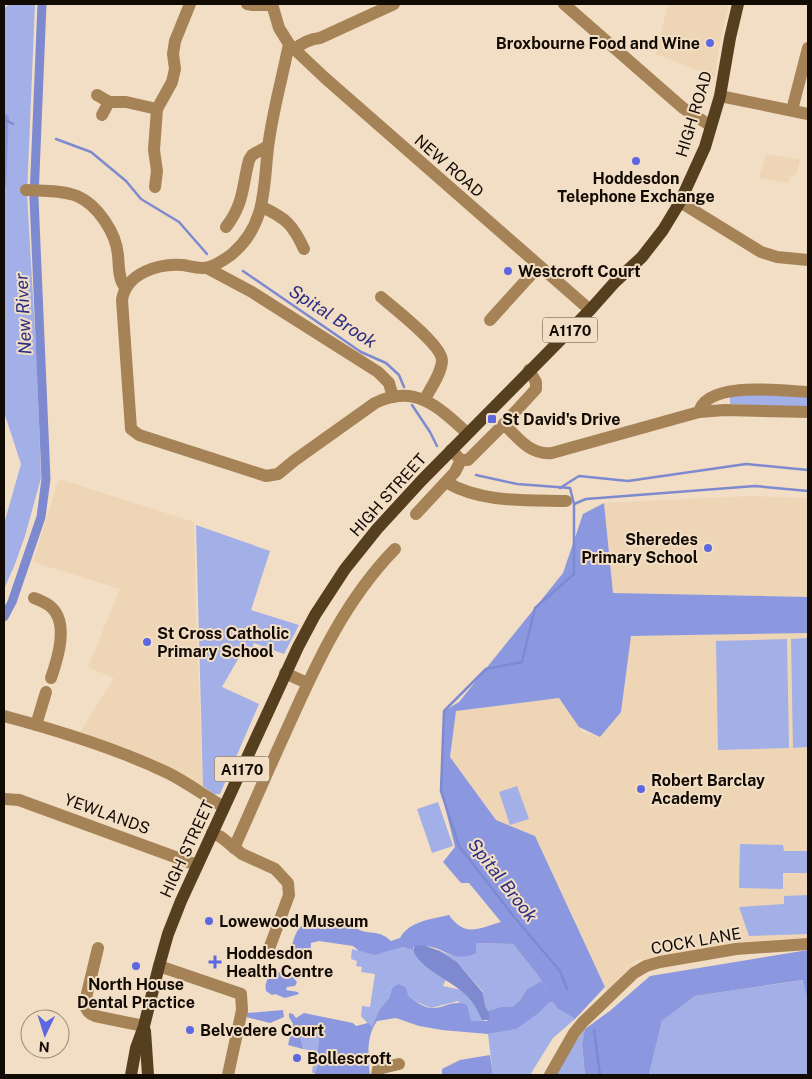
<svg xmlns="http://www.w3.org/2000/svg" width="812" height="1079" font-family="'Public Sans',sans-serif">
<rect width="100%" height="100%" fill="#f2dec5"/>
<!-- built -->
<g fill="#eed5b5">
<path d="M668 4H729L720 42 715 77 656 54Z"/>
<path d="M766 154 800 160 796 175 790 176 788 183 759 178Z"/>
<path d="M59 479 194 522 196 618 203 786 79 734 114 678 88 667 120 589 33 562Z"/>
<path d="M751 496 808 498V597L613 593 604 503Z"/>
<path d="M808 633V943L637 960 607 991 535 836 496 820 450 757 456 711 559 698 583 732 600 737 621 712 630 636Z"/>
</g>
<!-- green -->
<g fill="#a3afe7">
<path d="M9 4H35L27 194 37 366 41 478 25 536 15 564 4 589V524L21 464 4 412V185L5 186 9 117 4 113V9Z"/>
<path d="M730 394 808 395V408L730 404Z"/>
<path d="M196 525 270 551 251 610 299 625 284 654 254 643 252 648 247 646 243 654H241L222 687 259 704 220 794H214L203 786Z"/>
<path d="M808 638V747L793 748 791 639Z"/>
<path d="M787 639 789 748 718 750 716 641Z"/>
<path d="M517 786 529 819 510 825 499 792Z"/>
<path d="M438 802 453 846 432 853 417 809Z"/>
<path d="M740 844 783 845 784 851H808V873H783V889L739 888Z"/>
<path d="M808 895V934L749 936 739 907 784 904V896Z"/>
<path d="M476 943 513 944 537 974 541 981 527 989 520 1000 512 1007H500L488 1011 485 1005 483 992 457 962 440 951 451 955Z"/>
<path d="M397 947H402L413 950C415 961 437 973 446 979L443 986 462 990 474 1002 484 1021H471L458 1001 431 1008 417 1002 392 988 389 998 379 1010 372 1028 361 1016 362 1006 370 1007 375 974 361 972 362 967 356 966 357 961 351 959 352 949C370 954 380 956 397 947Z"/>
<path d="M804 980 808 1003V1075H649L662 1021 695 996Z"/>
<path d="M550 1002 554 1003 558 1008 575 1019 553 1038 530 1075H493L488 1034 516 1028 539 1013Z"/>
<path d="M307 1028C321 1030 320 1041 317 1052 322 1059 321 1067 314 1073H312L314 1056 317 1052 303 1049 300 1035 301 1031Z"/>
<path d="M585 1029 582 1044 585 1075H556L573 1045Z"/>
</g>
<!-- forest -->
<g fill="#8b98e0">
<path d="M4 113 9 116 6 186 4 185Z"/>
<path d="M604 503 613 593 808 597V633L631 636 621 712 600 737 579 727 559 698 456 711 450 757 496 820 535 836 605 987 575 1019 557 1008 554 1003 550 1002 539 1013 516 1029 488 1034 442 1030 419 1026 396 1018 377 1021C366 1036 368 1057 370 1075H314C317 1067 323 1061 317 1052 321 1038 319 1023 301 1031L300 1035 303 1049 288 1045 293 1024 289 1017V1013L293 1014 296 1018 304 1013 353 1023 356 1026 368 1023 372 1027 379 1010 389 998 392 988 398 984 405 987 409 997C415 1001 423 1007 431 1008 445 1009 451 999 467 1005L471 1021H487L489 1018 488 1011 500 1007H512L520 1000 527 989 541 981 548 992 537 974 513 944 476 943V953C452 964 446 947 425 946 422 946 417 947 413 947V950L402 947 375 955 359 951 353 946 319 941 311 943 310 956 302 955 297 959H292C290 947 295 926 308 922 317 920 342 923 351 926 355 927 359 930 362 931 375 934 380 931 391 941L400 938C409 921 432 919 449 915 465 938 479 928 501 922L469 883H461L443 862 455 847 441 791 444 711 459 702 563 573 583 514Z"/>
<path d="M808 950V1003L803 980 695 996 662 1021 649 1075H585L582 1044 585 1029 611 1010 650 976Z"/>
<path d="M279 972 291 975 297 982 295 986 287 987 286 990 298 992 299 994 285 998 275 994 272 995 266 991C264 981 269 975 279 972Z"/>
<path d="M283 1010 284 1017 270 1023 246 1017 247 1013Z"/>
<path d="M490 1055 493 1075H442V1069L460 1060Z"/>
</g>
<!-- water -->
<path fill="#7e8ad0" d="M415 945 426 946 440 951 457 962 483 993 485 1005 489 1013V1020H482C478 1011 474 1003 467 996 455 983 416 966 413 950Z"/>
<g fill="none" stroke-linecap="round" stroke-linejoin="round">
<!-- stream -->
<g stroke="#7e8ad0" stroke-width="2.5">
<path d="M4 119 13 124"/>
<path d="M56 139 91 152 126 181 141 199 179 222 207 254"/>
<path d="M243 271 361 352 386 363 399 375 404 387"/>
<path d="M412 405 430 432 437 446"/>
<path d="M476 475 517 484 570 488 574 504V574L535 608 522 662 486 669 444 711 441 791 459 846 515 918 560 971 567 989"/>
<path d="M560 488 579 476 628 481 746 464 808 470"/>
<path d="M574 504 586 499 755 486 808 491"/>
<path d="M594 1030 600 1075"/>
</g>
<!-- canal -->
<path stroke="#7e8ad0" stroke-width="9" d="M4 617 12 602 41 517 46 479 34 198 42 4"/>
<!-- minor -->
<g stroke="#a68356" stroke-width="12">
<path d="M247 4 253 5H272"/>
<path d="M272 4 279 28 289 44C283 74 275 103 270 134 262 178 271 221 232 254 225 259 217 265 209 267 200 270 191 266 183 265 159 263 126 273 122 300L131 429 139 435 266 476 278 474 295 460 375 403C415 383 440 408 467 433"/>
<path d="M564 4 683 108 711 126"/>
<path d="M289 44 325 78 590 310"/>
<path d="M295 49C302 43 310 39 320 38L394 4"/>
<path d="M97 95 109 102H126L157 109"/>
<path d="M720 96 808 114"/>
<path d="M792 110 808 48"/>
<path d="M102 115 109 102"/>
<path d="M155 187 157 171 154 150 157 109 172 82 175 69 173 54 175 41 190 4"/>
<path d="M26 190C42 191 62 190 77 196 98 205 116 233 118 255 119 265 118 281 126 288"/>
<path d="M680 202 761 252 777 257 808 260"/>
<path d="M262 207C286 218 293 225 304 249"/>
<path d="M226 227C244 204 242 187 249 160L252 155 268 146"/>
<path d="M207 268 252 292 378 372 389 383 393 397"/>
<path d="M381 297C394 308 443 346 442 361 441 374 431 388 424 400"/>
<path d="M490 320 539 266"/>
<path d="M699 412 725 410 808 412"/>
<path d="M504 424C518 438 530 455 552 453L699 412C707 380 783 391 808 392"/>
<path d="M451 450 461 460H468L504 424 536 389V382L529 370"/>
<path d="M446 482C481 503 526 500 566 501"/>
<path d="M416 514 455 472 461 460"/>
<path d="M34 598C39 600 47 603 51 607 69 623 58 658 51 678"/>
<path d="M285 673 307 683"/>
<path d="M4 716C60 731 116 748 168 773 188 783 205 796 224 807"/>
<path d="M36 725 46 692"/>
<path d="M4 799 19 800 197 865"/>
<path d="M212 833 221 837 242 854 275 869 288 883 289 895 269 949"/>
<path d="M234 848C252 808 269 768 287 729 316 664 345 600 395 549"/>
<path d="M98 948 85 1002C85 1009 89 1014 95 1016L144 1026"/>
<path d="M159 966 241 994 242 1010 228 1075"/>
<path d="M377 1075 378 1069 399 1064"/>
<path d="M550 1075 574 1033 583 1022 634 973 646 966 660 962 736 949 808 944"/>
</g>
<!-- major -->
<g stroke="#563f1f" stroke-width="12">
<path d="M145 1031 148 1075"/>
<path d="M131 1075 136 1048 144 1026 159 966 168 934 181 901 298 647 315 615 345 569 377 529 422 480 590 310 615 282 642 257 663 230 680 202 705 147 720 96 730 38 738 4"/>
</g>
</g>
<!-- markers -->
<g fill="#5d67df" stroke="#f2dec5" stroke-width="2">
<circle cx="710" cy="43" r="5"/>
<circle cx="636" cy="161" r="5"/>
<circle cx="508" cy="271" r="5"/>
<rect x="487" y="414" width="10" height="10" rx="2.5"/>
<circle cx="708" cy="548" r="5"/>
<circle cx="147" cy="642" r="5"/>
<circle cx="641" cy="789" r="5"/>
<circle cx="209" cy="921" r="5"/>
<path d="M212.5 954.5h5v5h5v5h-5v5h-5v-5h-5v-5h5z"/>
<circle cx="136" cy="966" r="5"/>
<circle cx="190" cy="1030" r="5"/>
<circle cx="297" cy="1058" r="5"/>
</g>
<g text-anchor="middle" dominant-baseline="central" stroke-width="4" stroke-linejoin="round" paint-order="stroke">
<!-- shield labels -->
<g fill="#f2dec5" stroke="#554a3e" stroke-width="1">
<rect x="542.5" y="317.5" width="55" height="25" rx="4"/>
<rect x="214.5" y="756.5" width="55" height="25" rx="4"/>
</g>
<g font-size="15" font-weight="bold" fill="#120b04">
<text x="570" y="330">A1170</text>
<text x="242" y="769">A1170</text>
</g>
<!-- poi labels -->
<g font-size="16" font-weight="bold" fill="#120b04" stroke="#f2dec5" text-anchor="start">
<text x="700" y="43" text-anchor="end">Broxbourne Food and Wine</text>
<text x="636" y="178" text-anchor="middle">Hoddesdon<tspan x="636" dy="18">Telephone Exchange</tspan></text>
<text x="518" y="271">Westcroft Court</text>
<text x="502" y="419">St David's Drive</text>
<text x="698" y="539" text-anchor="end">Sheredes<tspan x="698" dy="18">Primary School</tspan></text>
<text x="157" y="633">St Cross Catholic<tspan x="157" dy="18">Primary School</tspan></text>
<text x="651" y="780">Robert Barclay<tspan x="651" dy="18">Academy</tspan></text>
<text x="219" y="921">Lowewood Museum</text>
<text x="226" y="953">Hoddesdon<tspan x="226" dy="18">Health Centre</tspan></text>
<text x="136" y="984" text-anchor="middle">North House<tspan x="136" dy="18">Dental Practice</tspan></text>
<text x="200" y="1030">Belvedere Court</text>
<text x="307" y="1058">Bollescroft</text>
</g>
<!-- street labels -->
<g font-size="16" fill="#120b04" stroke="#f2dec5">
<text transform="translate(694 114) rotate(-73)">HIGH ROAD</text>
<text transform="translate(449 166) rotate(41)">NEW ROAD</text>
<text transform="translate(388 495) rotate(-48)">HIGH STREET</text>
<text transform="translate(107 814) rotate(20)">YEWLANDS</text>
<text transform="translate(187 849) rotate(-65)">HIGH STREET</text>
<text transform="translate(696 941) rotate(-10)">COCK LANE</text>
</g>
<!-- water labels -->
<g font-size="18" font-style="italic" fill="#2c2f82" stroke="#f2dec5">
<text transform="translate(23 314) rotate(-93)">New River</text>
<text transform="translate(333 316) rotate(33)">Spital Brook</text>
<text transform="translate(503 880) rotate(52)">Spital Brook</text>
</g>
</g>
<!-- border -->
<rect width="812" height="1079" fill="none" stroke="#120b04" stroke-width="10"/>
<!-- north arrow -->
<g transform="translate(45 1034) rotate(184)"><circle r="24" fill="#f2dec5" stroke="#988a78"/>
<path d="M0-4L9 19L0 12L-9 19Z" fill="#5d67df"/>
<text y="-8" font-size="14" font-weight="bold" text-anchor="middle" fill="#120b04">N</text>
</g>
</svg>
